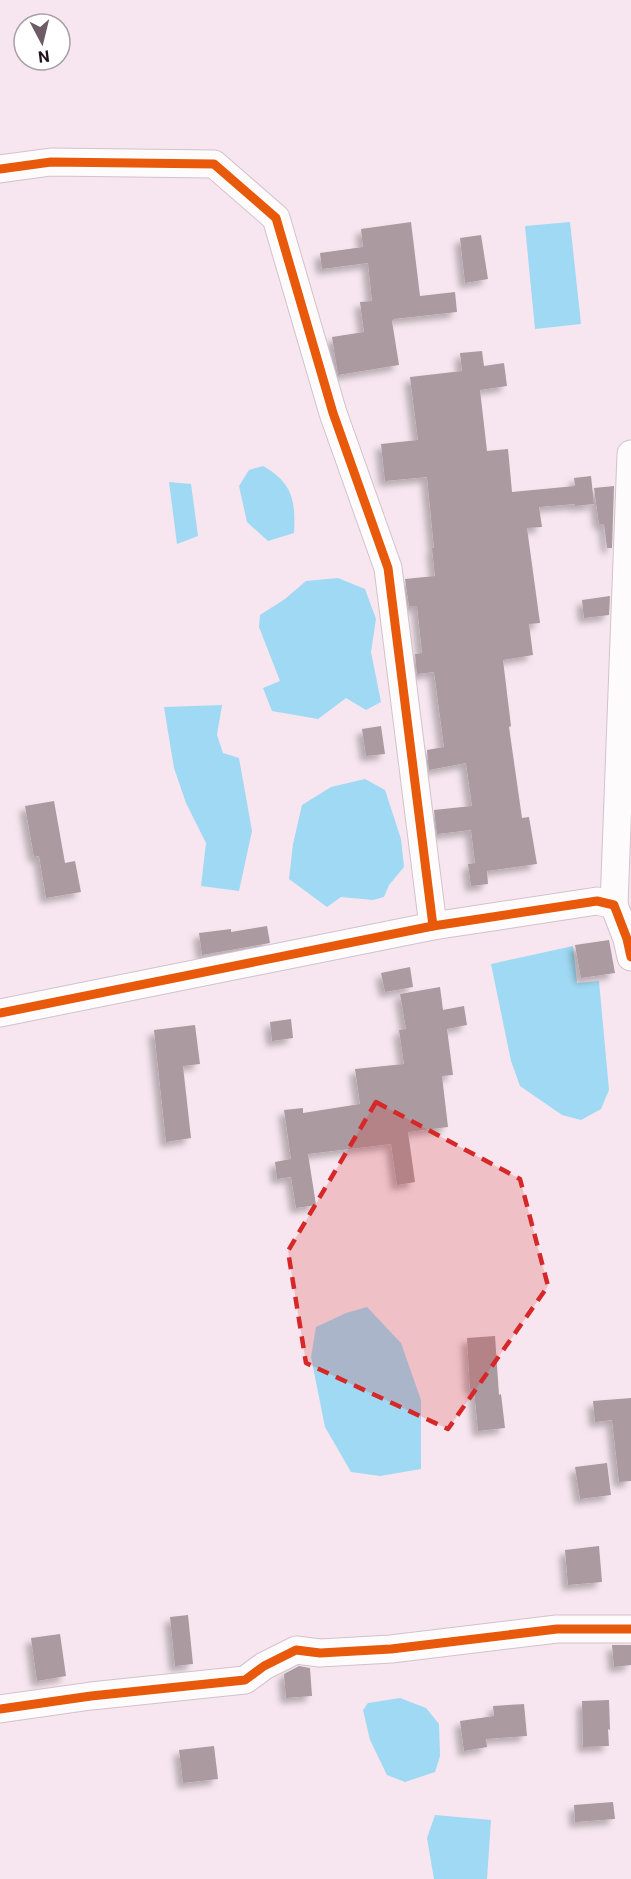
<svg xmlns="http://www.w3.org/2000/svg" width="631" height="1879" font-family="Roboto,sans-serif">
<defs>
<filter id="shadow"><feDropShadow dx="-5.5" dy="5.5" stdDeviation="3" flood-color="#0004"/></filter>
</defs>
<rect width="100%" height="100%" fill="#f7e6ef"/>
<!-- water -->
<g fill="#a0d9f3">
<path d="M570 222 581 324 535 329 525 226Z"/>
<path d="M263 466C292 482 296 501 294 533L268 541 247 522 239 486 249 470Z"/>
<path d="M169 482 191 484 198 536 177 544Z"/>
<path d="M338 578 365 589 376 619 371 652 381 702 366 710 346 698 318 719 272 711 263 688 280 681 259 627 260 615 285 599 306 581Z"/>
<path d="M222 705 217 735 223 753 239 758 252 831 239 891 201 886 206 843 186 803 174 768 164 707Z"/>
<path d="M365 779 385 790 401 839 404 867 389 885 384 897 373 900 341 897 327 907 289 879 293 844 302 805 331 787Z"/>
<path d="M573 946 577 983 599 981 609 1090 601 1109 581 1120 562 1115 520 1086 511 1061 491 964Z"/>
<path d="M367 1307 401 1343 421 1400V1469L380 1476 351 1472 325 1427 311 1357 316 1327 346 1313Z"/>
<path d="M400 1698 426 1708 439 1724 440 1756 435 1772 405 1782 387 1775 370 1740 363 1710 368 1703Z"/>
<path d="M435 1815 491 1820 487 1879H434L427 1838Z"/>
</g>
<!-- building -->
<g fill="#ab9aa0" filter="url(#shadow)">
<path d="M411 222 420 296 455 292 457 312 394 319 392 321 399 365 338 375 332 337 364 332 360 302 372 301 368 263 322 269 320 253 363 247 361 229Z"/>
<path d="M481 235 488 279 465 283 460 238Z"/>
<path d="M482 351 484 366 504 363 507 386 480 390 487 451 508 449 512 492 575 486 574 478 591 476 594 504 575 506V504L539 507 542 527 527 528 540 623 529 624 533 655 503 660 511 726 509 727 522 818 529 817 537 864 487 871 488 884 471 886 468 864 475 863 471 830 437 834 434 810 472 806 466 763 429 770 427 750 444 747 434 672 417 674 415 654 422 653 417 606H409L405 579 435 576 432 548H434L427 477 385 481 381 444 418 440 410 377 462 371 460 353Z"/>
<path d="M614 486 612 548H607L604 524H599L594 488Z"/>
<path d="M610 596 609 615 584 618 582 600Z"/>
<path d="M381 726 385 754 366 756 362 729Z"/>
<path d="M54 801 65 863 75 861 81 892 46 898 39 856 34 857 25 806Z"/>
<path d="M267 926 270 943 202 955 199 933 231 929V932Z"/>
<path d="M609 940 615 973 581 978 575 945Z"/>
<path d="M410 967 413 987 385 992 381 973Z"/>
<path d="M440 987 443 1010 464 1006 467 1025 447 1029 453 1075 442 1076 448 1127 408 1132 415 1182 397 1185 391 1144 308 1154 316 1205 296 1208 291 1177 277 1179 275 1162 291 1159 284 1110 303 1108V1113L360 1104 355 1069 404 1064 399 1030 406 1029 400 994Z"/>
<path d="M291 1019 293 1038 272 1041 270 1022Z"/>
<path d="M195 1025 200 1064 183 1066 191 1138 166 1142 154 1030Z"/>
<path d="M495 1336 499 1395 501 1394 505 1428 478 1431 474 1389H470L467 1338Z"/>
<path d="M631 1398V1481L619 1482 612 1420 595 1422 593 1401Z"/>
<path d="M607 1463 611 1495 580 1499 575 1467Z"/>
<path d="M599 1546 602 1582 568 1585 565 1550Z"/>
<path d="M188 1615 193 1664 175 1666 170 1617Z"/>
<path d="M60 1634 66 1676 37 1681 31 1638Z"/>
<path d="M612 1645H631V1665L614 1667Z"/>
<path d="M299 1666 310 1668 312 1696 286 1698 284 1674Z"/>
<path d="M609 1700 610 1730 608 1729 609 1746 583 1747 582 1701Z"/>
<path d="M524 1704 527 1736 486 1739 487 1747 464 1751 460 1721 494 1716 493 1706Z"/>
<path d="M214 1746 218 1779 183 1783 179 1750Z"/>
<path d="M613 1802 615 1819 575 1822 574 1805Z"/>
</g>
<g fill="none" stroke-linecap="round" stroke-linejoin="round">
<defs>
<g id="street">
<path d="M0 169 51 162 214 164 276 218 333 413 388 568 433 926"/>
<path d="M614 905 631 454"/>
<path d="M0 1013 433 926 597 901 614 905 627 939 631 957"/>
<path d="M0 1709 91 1696 245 1680 264 1666 296 1650 320 1653 391 1649 557 1629H631"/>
</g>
</defs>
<!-- street casing -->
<use href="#street" stroke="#d2c2ca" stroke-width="29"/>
<!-- street -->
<use href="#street" stroke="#fefbfd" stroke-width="27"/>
<defs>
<g id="cycleway">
<path d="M0 169 51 162 214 164 276 218 333 413 388 568 433 926"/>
<path d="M0 1013 433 926 597 901 614 905 627 939 631 957"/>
<path d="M0 1709 91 1696 245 1680 264 1666 296 1650 320 1653 391 1649 557 1629H631"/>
</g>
</defs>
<!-- cycleway casing -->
<use href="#cycleway" stroke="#fff" stroke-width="13"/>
<!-- cycleway -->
<use href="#cycleway" stroke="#e8590c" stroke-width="9"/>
</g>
<!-- marked area -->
<path fill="#d62828" fill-opacity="0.2" stroke="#d62828" stroke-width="4.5" stroke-dasharray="12 8" stroke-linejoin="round" d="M376 1102 520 1179 548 1286 448 1429 306 1363 288 1251Z"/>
<!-- north arrow -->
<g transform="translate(42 42) rotate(173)"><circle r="28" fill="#ffffff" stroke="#a7a0a4" stroke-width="1.5"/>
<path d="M0-4.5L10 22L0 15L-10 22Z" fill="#6d5c66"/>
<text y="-9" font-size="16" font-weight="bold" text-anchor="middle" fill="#22121c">N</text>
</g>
</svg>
